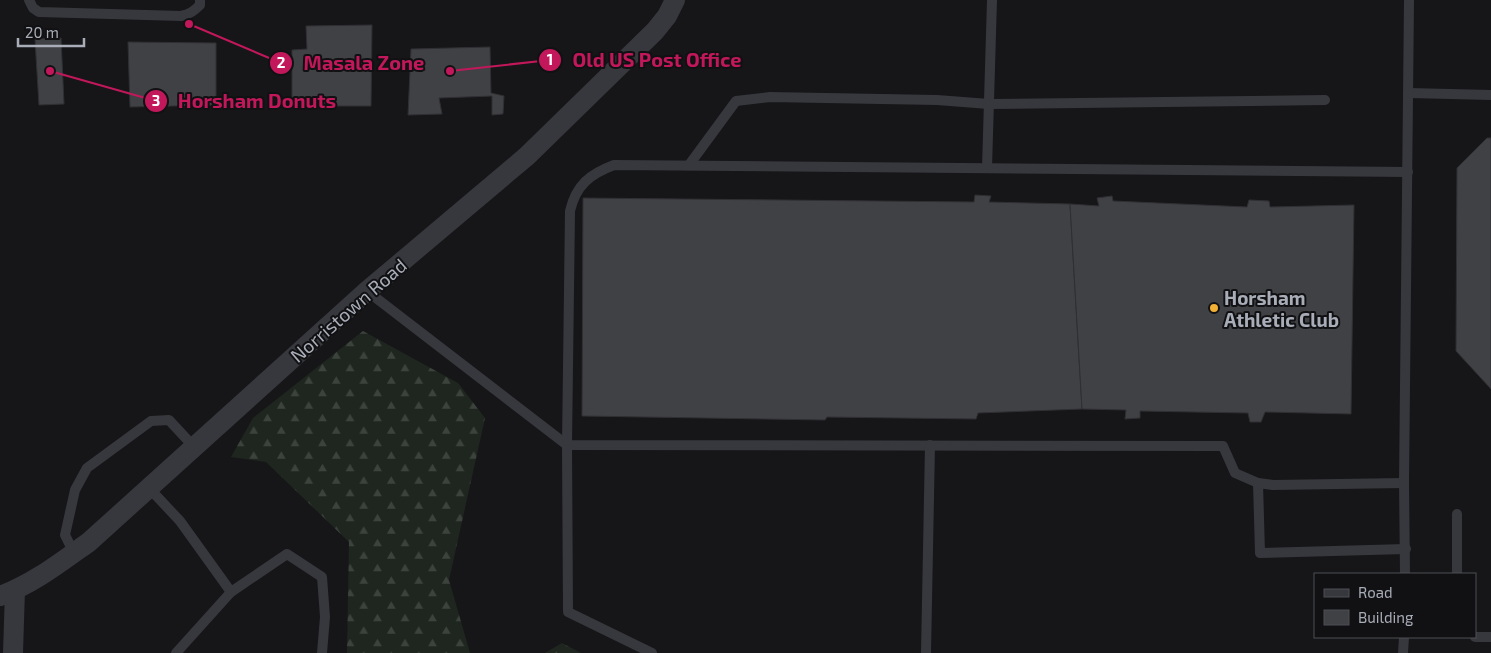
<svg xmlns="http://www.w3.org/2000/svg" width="1491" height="653" font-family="'Exo 2',sans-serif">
<defs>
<pattern id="forest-firs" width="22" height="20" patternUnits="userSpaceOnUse" patternTransform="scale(1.25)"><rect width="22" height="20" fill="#1e261f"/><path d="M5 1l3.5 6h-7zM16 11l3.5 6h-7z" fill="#3c433d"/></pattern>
</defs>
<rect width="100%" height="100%" fill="#161618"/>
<!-- forest -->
<g fill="url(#forest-firs)">
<path d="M363 331 458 383 485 418 449 580 470 653H347L349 542 266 462 231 457 253 418Z"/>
<path d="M562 643 581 653H545Z"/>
</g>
<!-- building -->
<g fill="#404145" stroke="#303034">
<path d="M372 25 371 106H292V50L307 49 306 26Z"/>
<path d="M61 38 64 104 39 105 35 39Z"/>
<path d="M128 42 216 43V105L130 107Z"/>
<path d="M490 47 491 93 504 96 503 114 492 115V96L439 98 442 114 408 115 411 49Z"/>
<path d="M1487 138H1491V389L1456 351 1457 168Z"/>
<path d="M975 195 991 196 989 202 1070 204 1082 409 978 413 976 419 827 417 825 420 582 416 583 198 974 202Z"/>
<path d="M1112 196 1113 201 1247 207 1249 200 1269 201 1270 207 1354 205 1351 414 1265 412 1261 422H1250L1248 413 1140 411V418L1125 419 1126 410 1082 409 1070 204 1099 206 1097 198Z"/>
</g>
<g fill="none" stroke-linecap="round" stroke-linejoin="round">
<!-- lane -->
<g stroke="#37383d" stroke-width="10">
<path d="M29 0 33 8 39 12 181 16C190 14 194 11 200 5V0"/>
<path d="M1409 93 1491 95"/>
<path d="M689 165 736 101 770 97 937 100 989 104 1325 100"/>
<path d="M987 168 992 0"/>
<path d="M367 291 567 445 568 612 652 653"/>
<path d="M1258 483 1260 553 1406 549"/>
<path d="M1404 483 1273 485 1258 483 1235 473 1223 446 567 445 570 211C576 185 590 174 614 165L1408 172"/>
<path d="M149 488 180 521 231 592"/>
<path d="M74 553 65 535 75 490 87 468 151 421 169 420 194 447"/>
<path d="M1405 574 1404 483 1409 0"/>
<path d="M1457 574V514"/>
<path d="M1475 637H1491"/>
<path d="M176 653 231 592 287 554 322 577 325 617 322 653"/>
<path d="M926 653 930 445"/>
<path d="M1403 653 1404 637"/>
</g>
<!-- street -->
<g stroke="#37383d" stroke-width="20">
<path d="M0 596C33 584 61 562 89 542L367 291 527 156 655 31 667 16 675 0"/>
<path d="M13 653 15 590"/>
</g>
</g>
<!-- markers -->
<circle fill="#f2b134" stroke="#111113" stroke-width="2" cx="1214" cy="308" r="5"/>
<g text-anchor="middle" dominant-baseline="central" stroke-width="4" stroke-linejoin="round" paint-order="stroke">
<!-- poi labels -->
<g font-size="19" font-weight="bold" fill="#a8adb8" stroke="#111113" text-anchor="start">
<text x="1224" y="297">Horsham<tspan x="1224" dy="22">Athletic Club</tspan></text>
</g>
<!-- street labels -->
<g font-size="19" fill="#a8adb8" stroke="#111113">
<text transform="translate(348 310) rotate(-41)">Norristown Road</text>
</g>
</g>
<!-- callouts -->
<path fill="none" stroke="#c2185b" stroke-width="2" d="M450 71L550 60M189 24L281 63M50 71L156 101"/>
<g fill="#c2185b" stroke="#111113" stroke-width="2">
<circle cx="450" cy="71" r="5"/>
<circle cx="189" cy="24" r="5"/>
<circle cx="50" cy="71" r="5"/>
<circle cx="550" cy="60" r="12"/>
<circle cx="281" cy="63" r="12"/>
<circle cx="156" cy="101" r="12"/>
</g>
<g font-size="15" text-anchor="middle" font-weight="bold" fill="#fff">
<text x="550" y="65">1</text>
<text x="281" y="68">2</text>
<text x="156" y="106">3</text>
</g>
<g font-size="20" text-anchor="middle" font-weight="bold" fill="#c2185b" stroke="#111113" stroke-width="4" stroke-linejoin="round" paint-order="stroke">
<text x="657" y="67">Old US Post Office</text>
<text x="364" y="70">Masala Zone</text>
<text x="257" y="108">Horsham Donuts</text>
</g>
<!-- legend -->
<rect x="1314" y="573" width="162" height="65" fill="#111113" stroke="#4d4f55"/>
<rect x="1324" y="589" width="25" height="8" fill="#37383d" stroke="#4d4f55"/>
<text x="1358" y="598" font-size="15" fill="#a8adb8">Road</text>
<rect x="1324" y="610" width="25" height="15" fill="#404145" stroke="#4d4f55"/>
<text x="1358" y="623" font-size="15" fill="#a8adb8">Building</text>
<!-- scale -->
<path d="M18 38v8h66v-8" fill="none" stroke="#a8adb8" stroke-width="2.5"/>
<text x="25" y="38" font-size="15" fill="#a8adb8" stroke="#111113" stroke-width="4" paint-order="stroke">20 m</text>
</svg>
